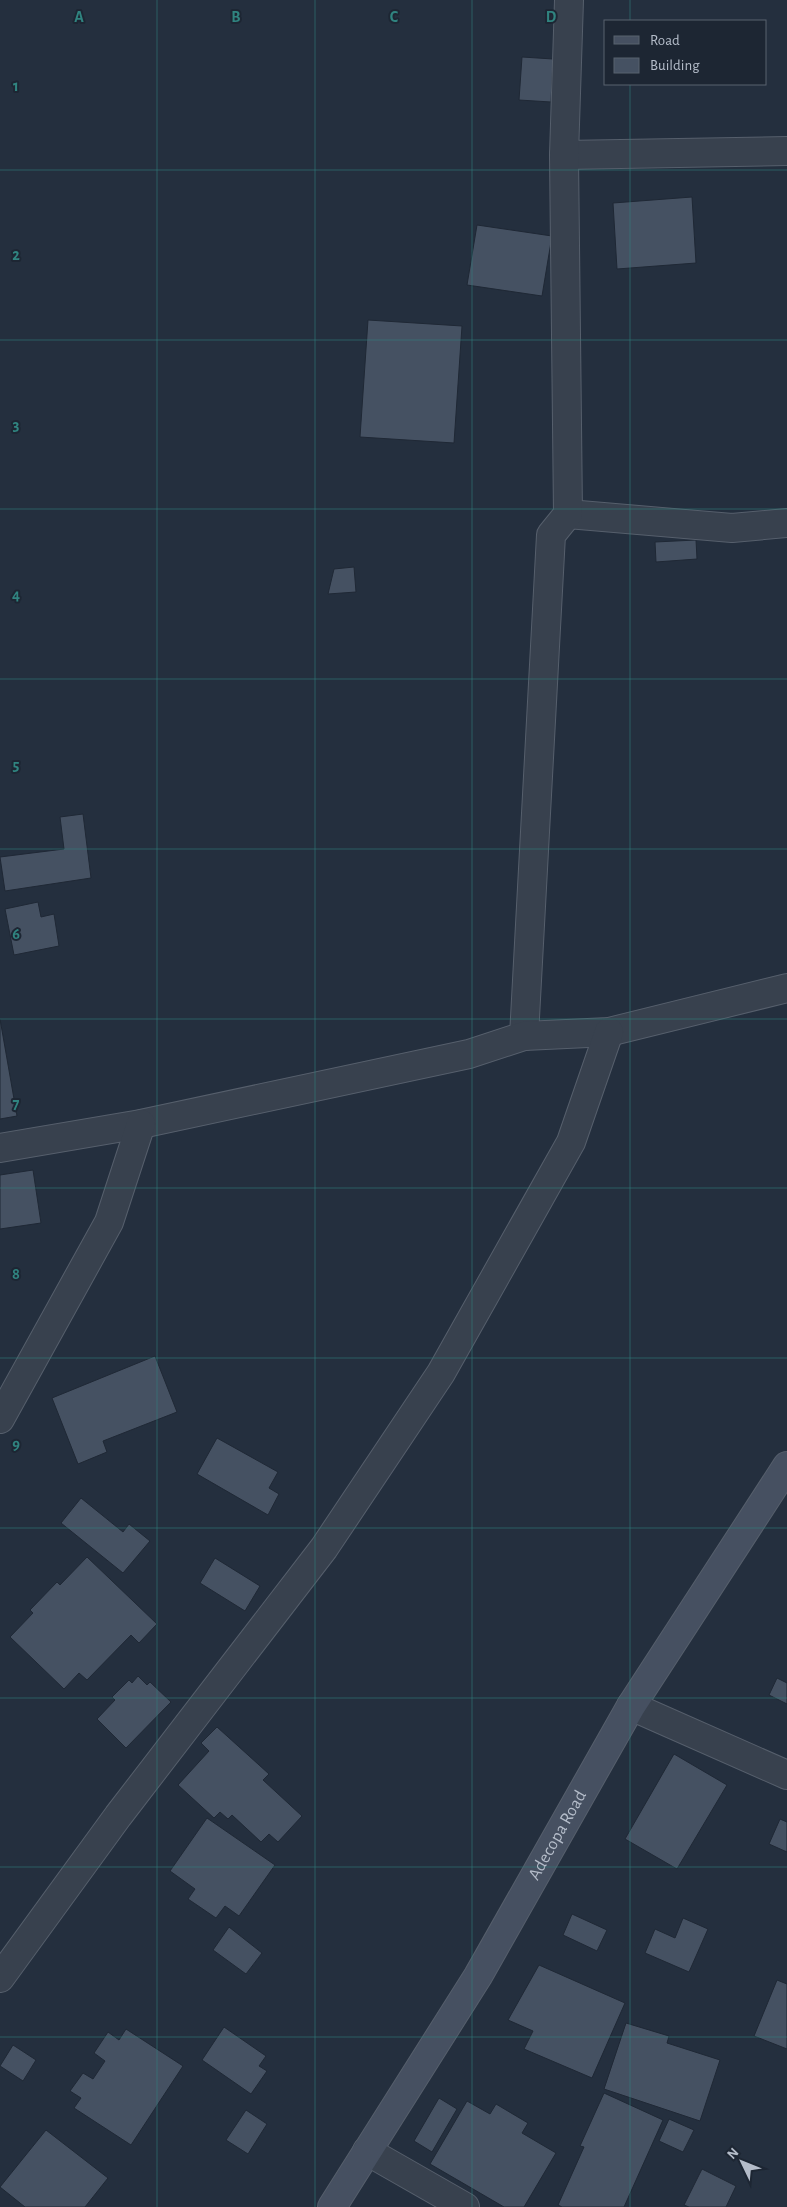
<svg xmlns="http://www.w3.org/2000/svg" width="787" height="2207" font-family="'Alegreya Sans',sans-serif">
<rect width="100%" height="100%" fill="#242f3e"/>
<!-- building -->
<g fill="#455162" stroke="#1f2835">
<path d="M522 57 553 59 551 102 519 100Z"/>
<path d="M692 197 696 263 617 269 613 203Z"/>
<path d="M477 225 552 236 542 296 467 285Z"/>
<path d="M368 320 462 326 454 443 360 437Z"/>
<path d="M696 540 697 559 656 562 655 542Z"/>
<path d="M354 567 356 592 328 594 334 569Z"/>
<path d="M83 814 91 878 5 891 0 857 64 849 60 817Z"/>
<path d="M38 902 41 917 54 914 59 946 14 955 5 909Z"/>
<path d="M0 1019 17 1116 0 1119Z"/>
<path d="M33 1170 41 1223 0 1229V1175Z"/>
<path d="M155 1356 177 1412 103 1441 107 1452 78 1464 52 1398Z"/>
<path d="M217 1438 278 1472 269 1488 279 1494 268 1515 197 1474Z"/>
<path d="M81 1498 123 1532 129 1524 150 1541 123 1573 61 1523Z"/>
<path d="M87 1557 157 1624 139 1643 131 1635 87 1680 79 1673 64 1689 10 1637 33 1613 30 1610 57 1582 60 1585Z"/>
<path d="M215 1558 260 1586 245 1611 200 1583Z"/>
<path d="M138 1676 147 1685 150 1682 171 1702 126 1748 97 1719 115 1700 112 1697 129 1680 132 1683Z"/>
<path d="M777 1678 787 1683V1704L769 1695Z"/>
<path d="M217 1727 269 1774 263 1780 302 1816 278 1842 269 1834 261 1842 232 1815 228 1819 220 1812 214 1818 178 1785 209 1751 201 1743Z"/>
<path d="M674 1754 727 1785 677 1869 625 1839Z"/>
<path d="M207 1818 275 1865 239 1916 225 1906 216 1918 188 1899 195 1889 170 1871Z"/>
<path d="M780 1819 787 1822V1852L769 1844Z"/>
<path d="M572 1914 607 1930 597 1951 563 1935Z"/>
<path d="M683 1918 708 1929 689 1972 645 1953 655 1929 675 1938Z"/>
<path d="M229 1927 262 1953 246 1974 213 1950Z"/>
<path d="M539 1965 625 2003 592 2078 524 2049 533 2031 508 2020Z"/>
<path d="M777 1980 787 1984V2049L754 2036Z"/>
<path d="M626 2023 669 2036 667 2043 720 2060 700 2121 604 2089Z"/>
<path d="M224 2027 266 2056 259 2066 267 2071 251 2094 202 2060Z"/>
<path d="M126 2029 183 2066 131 2145 74 2108 81 2098 70 2091 83 2073 93 2079 105 2061 94 2053 108 2032 119 2040Z"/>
<path d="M13 2045 36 2060 23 2081 0 2066Z"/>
<path d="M604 2093 663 2120 624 2207H562L558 2205 584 2147 580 2146Z"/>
<path d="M439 2098 457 2109 432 2152 414 2141Z"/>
<path d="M467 2101 490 2114 496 2104 528 2123 522 2133 556 2153 524 2207H504L430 2164Z"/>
<path d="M246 2110 267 2124 248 2154 226 2140Z"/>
<path d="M669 2119 694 2130 683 2152 659 2141Z"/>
<path d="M46 2130 108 2178 85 2207H25L0 2187Z"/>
<path d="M702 2169 736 2186 726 2207H689L684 2205Z"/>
</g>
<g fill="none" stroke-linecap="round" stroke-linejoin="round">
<defs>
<g id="street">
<path d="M564 155 787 151"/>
<path d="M568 514 732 528 787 523"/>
<path d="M524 1036 551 535 568 514 564 155 569 0"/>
<path d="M0 1148 141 1124 469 1054 524 1036 609 1032 787 988"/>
<path d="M0 1419 109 1222 141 1124"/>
<path d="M631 1706 787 1775"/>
<path d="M0 1978 118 1816 324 1548 441 1373 571 1142 609 1032"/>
<path d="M367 2151 465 2207"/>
</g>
<g id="secondary">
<path id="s1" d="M332 2207 478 1976 631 1706 787 1466"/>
</g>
</defs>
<!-- street casing -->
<use href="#street" stroke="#565f6c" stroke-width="30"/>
<!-- secondary casing -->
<use href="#secondary" stroke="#565f6c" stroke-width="30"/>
<!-- street -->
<use href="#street" stroke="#38414e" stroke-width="28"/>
<!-- secondary -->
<use href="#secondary" stroke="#465061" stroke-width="28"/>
</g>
<!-- grid -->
<path fill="none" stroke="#308480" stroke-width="1" stroke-opacity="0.55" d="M157 0V2207M315 0V2207M472 0V2207M630 0V21M630 84V2207M0 170H787M0 340H787M0 509H787M0 679H787M0 849H787M0 1019H787M0 1188H787M0 1358H787M0 1528H787M0 1698H787M0 1867H787M0 2037H787"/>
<g text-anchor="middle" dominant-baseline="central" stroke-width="4" stroke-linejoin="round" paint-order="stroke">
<!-- street labels -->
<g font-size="18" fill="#b4bcc9" stroke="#1d2633">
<text stroke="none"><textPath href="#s1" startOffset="435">Adecopa Road</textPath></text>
</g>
</g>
<g font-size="16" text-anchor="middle" font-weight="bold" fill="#308480" stroke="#1d2633" stroke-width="4" stroke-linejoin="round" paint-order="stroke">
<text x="79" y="22">A</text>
<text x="236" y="22">B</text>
<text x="394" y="22">C</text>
<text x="551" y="22">D</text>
<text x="16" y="91">1</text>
<text x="16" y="260">2</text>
<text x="16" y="430">3</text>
<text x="16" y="600">4</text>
<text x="16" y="770">5</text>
<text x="16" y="939">6</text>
<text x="16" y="1109">7</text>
<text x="16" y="1279">8</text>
<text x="16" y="1449">9</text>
</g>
<!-- legend -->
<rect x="604" y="20" width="162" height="65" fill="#1d2633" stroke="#59626f"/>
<rect x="614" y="36" width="25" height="8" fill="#465061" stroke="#59626f"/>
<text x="650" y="45" font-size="15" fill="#b4bcc9">Road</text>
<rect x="614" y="58" width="25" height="15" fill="#455162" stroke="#59626f"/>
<text x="650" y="70" font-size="15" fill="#b4bcc9">Building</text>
<!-- north arrow -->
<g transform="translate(742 2162) rotate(313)" stroke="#1d2633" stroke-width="4" paint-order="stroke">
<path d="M0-4L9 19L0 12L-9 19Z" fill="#b4bcc9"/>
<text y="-8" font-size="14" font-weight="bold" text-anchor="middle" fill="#b4bcc9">N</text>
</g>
</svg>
